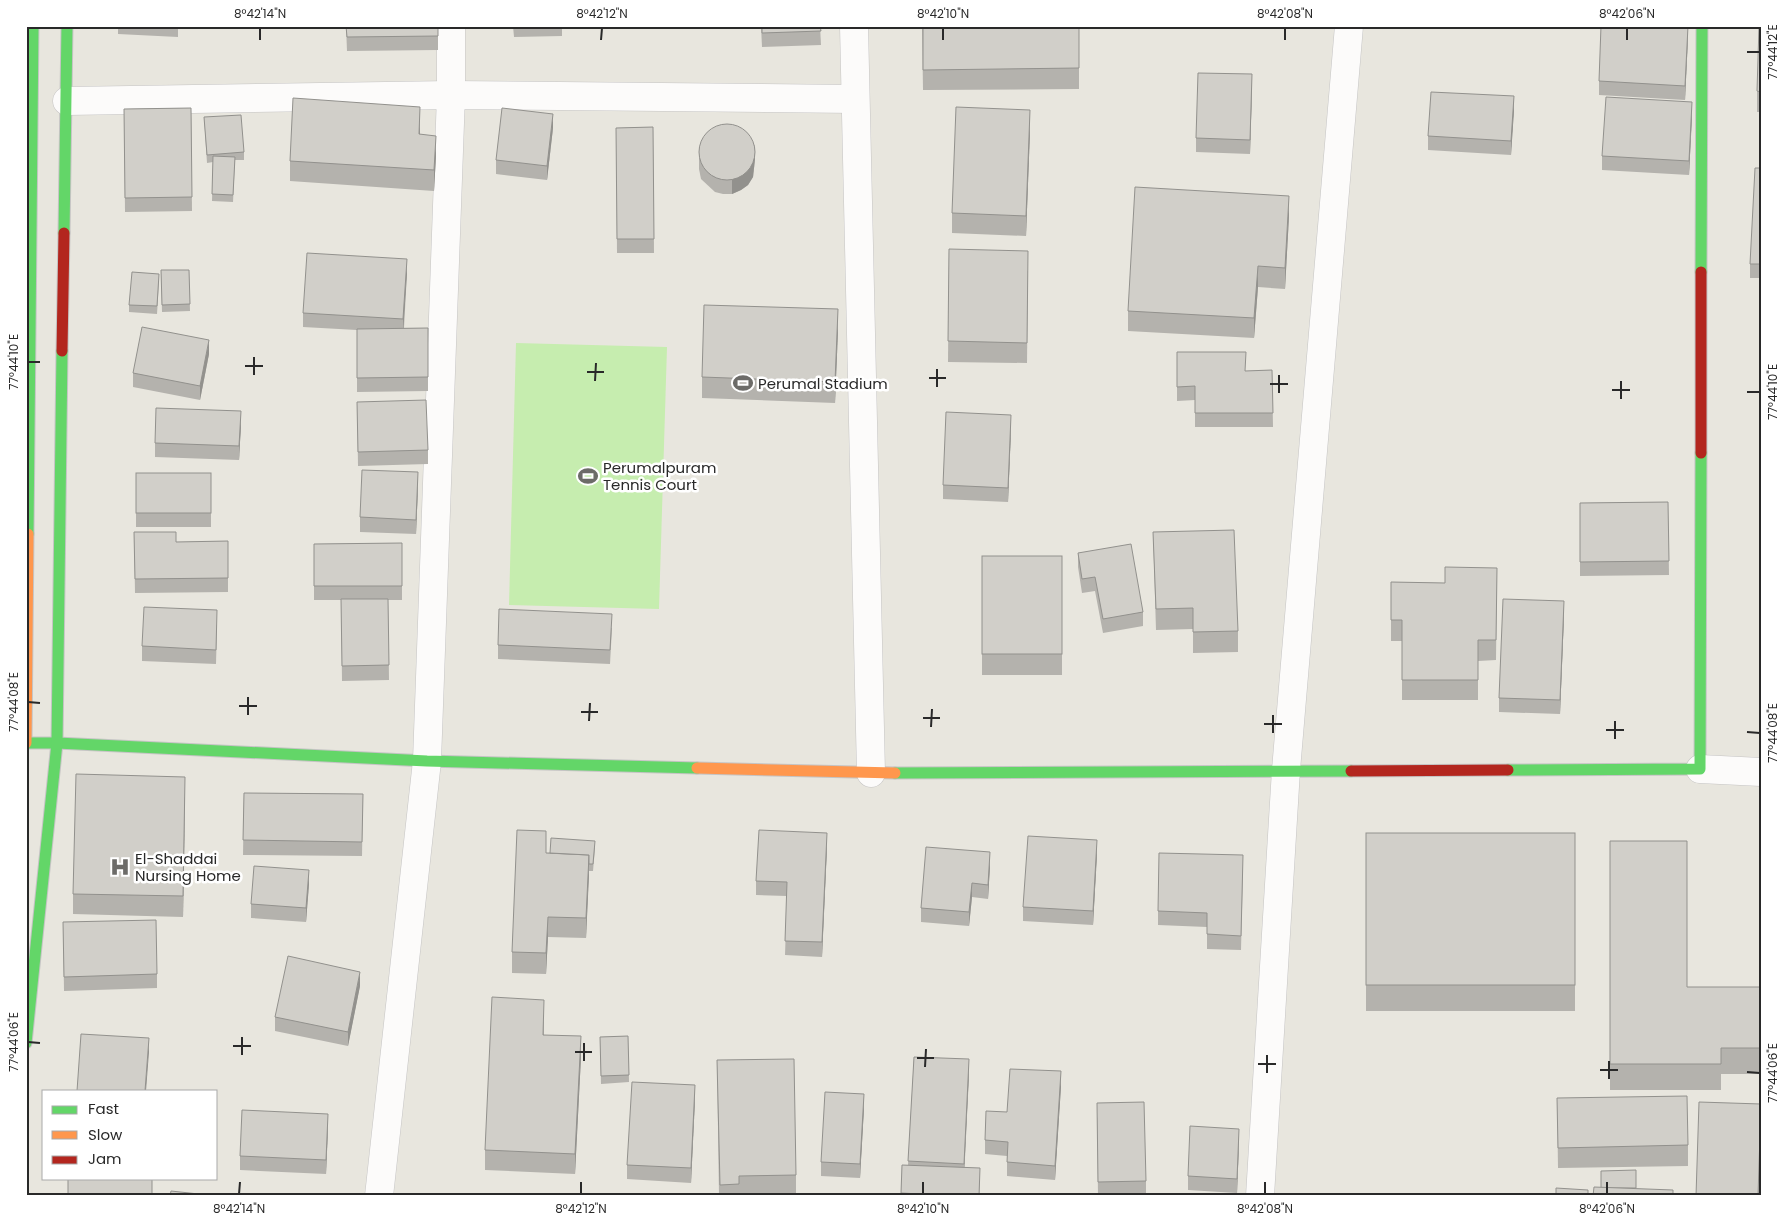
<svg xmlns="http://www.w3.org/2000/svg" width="1787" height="1222" font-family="Poppins,sans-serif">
<rect width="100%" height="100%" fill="#e8e6de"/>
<!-- pitch -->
<path fill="#c6edaf" d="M516 343 667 347 659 609 509 605Z"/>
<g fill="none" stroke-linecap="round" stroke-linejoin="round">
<defs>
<g id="street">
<path d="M854 26 871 773"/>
<path d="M67 101 451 95 855 99"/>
<path d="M1700 769 1761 772"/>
<path d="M379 1196 427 761 451 95V26"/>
<path d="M1260 1196 1286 770 1349 26"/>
</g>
<g id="fast">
<path d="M64 233 67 26"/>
<path d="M1701 272 1702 26"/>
<path d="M28 534 33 26"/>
<path d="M26 743H57L427 761 697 768"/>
<path d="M1508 770 1700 769 1701 453"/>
<path d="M895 773 1351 771"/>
<path d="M26 1043 57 743 62 351"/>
</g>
<g id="slow">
<path d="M26 743 28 534"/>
<path d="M697 768 895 773"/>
</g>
<g id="jam">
<path d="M62 351 64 233"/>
<path d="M1701 453V272"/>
<path d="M1351 771 1508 770"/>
</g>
</defs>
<!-- street casing -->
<use href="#street" stroke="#c5c4c4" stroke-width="29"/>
<!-- fast casing -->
<use href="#fast" stroke="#c5c4c4" stroke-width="13"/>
<!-- slow casing -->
<use href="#slow" stroke="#c5c4c4" stroke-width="13"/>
<!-- jam casing -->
<use href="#jam" stroke="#c5c4c4" stroke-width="13"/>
<!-- street -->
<use href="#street" stroke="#fcfbfa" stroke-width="28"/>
<!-- fast -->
<use href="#fast" stroke="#63d668" stroke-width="11"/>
<!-- slow -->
<use href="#slow" stroke="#ff974d" stroke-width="11"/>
<!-- jam -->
<use href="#jam" stroke="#b3261e" stroke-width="11"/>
</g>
<!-- wall -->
<g fill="#b4b2ad">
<path d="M118 26H178V37L118 34Z"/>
<path d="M346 26H438V50L347 51Z"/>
<path d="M513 26H562V36L514 37Z"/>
<path d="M761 26H820L821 45 762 47Z"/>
<path d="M922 26H1079V89L923 90Z"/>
<path d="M1761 26V112H1757V91Z"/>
<path d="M1688 37 1685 100 1599 95V81Z"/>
<path d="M1252 88 1250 154 1196 152V138Z"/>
<path d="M191 108 192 211 125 212 124 109Z"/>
<path d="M1514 110 1511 155 1428 150V136Z"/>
<path d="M1692 116 1689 175 1602 170V156Z"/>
<path d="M204 117 244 152V160H235L233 202 212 201 213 162 207 163Z"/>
<path d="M653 127 654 253H617L616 128Z"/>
<path d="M420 128V134L436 156 434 191 290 181V161Z"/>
<path d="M553 128 547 180 496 174V160Z"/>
<path d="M1030 131 1026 236 952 233V213Z"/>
<path d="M699 146 755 159 753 177 748 185 741 190 732 194H723L715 192 701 179 699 169Z"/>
<path d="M1761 168V278H1750V264Z"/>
<path d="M1289 216 1285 289 1258 287 1254 338 1128 331V311Z"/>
<path d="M949 249 1028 271 1027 363 948 362Z"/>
<path d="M161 270H189L190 311 162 312Z"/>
<path d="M407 273 404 328H428V391L357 392V330L303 327V313Z"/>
<path d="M159 281 157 314 129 312V305Z"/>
<path d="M838 330 835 403 702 398V377Z"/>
<path d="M1177 352 1246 371 1272 370 1273 427H1195V400L1177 401Z"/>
<path d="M209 354 200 400 133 387V373Z"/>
<path d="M357 402 428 450V464L358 466Z"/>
<path d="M241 425 239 460 155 457V443Z"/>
<path d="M1011 430 1008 502 943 499V485Z"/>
<rect x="136" y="473" width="75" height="54"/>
<path d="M418 487 416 534 360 532V517Z"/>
<path d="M1668 502 1669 575 1580 576V503Z"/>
<path d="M134 532 176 542 228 541V592L135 593Z"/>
<path d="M1153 532 1238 631V652L1193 653V629L1156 630Z"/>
<path d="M402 543V600H388L389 680 342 681 341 600H314V544Z"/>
<path d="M1078 553 1143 612V626L1103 633 1095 591 1082 593 1078 567Z"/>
<rect x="982" y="556" width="80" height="119"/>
<path d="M1497 568 1496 660 1478 661V700H1402V641H1391V582L1445 583Z"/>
<path d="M1564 616 1560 714 1499 712V698Z"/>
<path d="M217 625 216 664 142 661V646Z"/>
<path d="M612 628 610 664 498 659V645Z"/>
<path d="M244 793 363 794 362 856 243 855Z"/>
<path d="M185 797 183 917 73 914V894Z"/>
<rect x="1366" y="833" width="209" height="178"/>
<path d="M1610 841 1687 987H1761V1074H1721V1090H1610Z"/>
<path d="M827 847 822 957 785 955 787 896 756 895V881Z"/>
<path d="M595 848 593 871H589L586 938 548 937 546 974 512 973V952L546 853Z"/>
<path d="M1097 854 1093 925 1023 921V907Z"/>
<path d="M990 866 988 899 972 897 969 926 921 922V908Z"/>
<path d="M1243 870 1241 950 1207 949V927L1158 925V911Z"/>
<path d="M309 884 306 922 251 918V904Z"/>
<path d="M63 922 157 974V988L64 991Z"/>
<path d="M360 986 348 1046 275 1031V1017Z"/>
<path d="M544 1020V1035L581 1057 575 1174 485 1170V1150Z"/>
<path d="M628 1036 629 1082 601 1084 600 1037Z"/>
<path d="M914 1057 969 1074 964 1167 980 1182 979 1196H901L902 1165H908Z"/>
<path d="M717 1060 796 1175V1195L719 1196Z"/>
<path d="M1061 1086 1055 1180 1007 1176V1156L985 1154V1140L1007 1112Z"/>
<path d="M1557 1098 1688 1145V1166L1558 1168Z"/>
<path d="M695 1099 691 1183 627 1179V1165Z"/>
<path d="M864 1108 860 1178 821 1176V1162Z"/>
<path d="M1097 1117 1146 1181V1195L1098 1196Z"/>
<path d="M328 1128 326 1174 240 1170V1156Z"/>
<path d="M1239 1143 1237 1193 1188 1190V1176Z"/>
<path d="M68 1178 152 1196H68Z"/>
</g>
<!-- shaded-wall -->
<g fill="#92918d">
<path d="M1688 26V37L1685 100V86Z"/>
<path d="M1252 74V88L1250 154V140Z"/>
<path d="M1514 96V110L1511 155V141Z"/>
<path d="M1692 102V116L1689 175V161Z"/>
<path d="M420 107V128L419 155V134Z"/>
<path d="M1030 110V131L1026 236V216Z"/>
<path d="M553 114V128L547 180V166Z"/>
<path d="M436 136V156L434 191V170Z"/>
<path d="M755 145V159L753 177 748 185 741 190 732 194V180Z"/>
<path d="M1289 196V216L1285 289V268Z"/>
<path d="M407 259V273L403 333V319Z"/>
<path d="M1258 266V287L1254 338V318Z"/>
<path d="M838 309V330L835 403V382Z"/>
<path d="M209 340V354L200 400V386Z"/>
<path d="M241 411V425L239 460V446Z"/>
<path d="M1011 415V430L1008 502V488Z"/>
<path d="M418 472V487L416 534V520Z"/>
<path d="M1564 601V616L1560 714V700Z"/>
<path d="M185 777V797L183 917V896Z"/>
<path d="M827 833V847L822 957V942Z"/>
<path d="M1097 840V854L1093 925V911Z"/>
<path d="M990 852V866L988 899V885Z"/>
<path d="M589 855V875L586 938V918Z"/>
<path d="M309 870V884L306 922V908Z"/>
<path d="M972 883V897L969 926V912Z"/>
<path d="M548 917V937L546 974V953Z"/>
<path d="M360 972V986L348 1046V1032Z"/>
<path d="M581 1036V1057L575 1174V1154Z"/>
<path d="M149 1038V1052L146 1091H145Z"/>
<path d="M969 1059V1074L964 1178V1164Z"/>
<path d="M1061 1071V1086L1055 1180V1166Z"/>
<path d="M695 1085V1099L691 1183V1168Z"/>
<path d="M864 1094V1108L860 1178V1164Z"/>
<path d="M1761 1108V1134L1759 1196H1758Z"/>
<path d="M328 1114V1128L326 1174V1160Z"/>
<path d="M1239 1129V1143L1237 1193V1179Z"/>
</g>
<!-- building -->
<g fill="#d1cfc9" stroke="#92918d">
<path d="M346 26H438V36L347 37Z"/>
<path d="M762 26H820L821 31 762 33Z"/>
<path d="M923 26H1079V68L923 70Z"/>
<path d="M1601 26H1688L1685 86 1599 81Z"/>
<path d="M1759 26H1761V92L1757 91Z"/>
<path d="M1198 73 1252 74 1250 140 1196 138Z"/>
<path d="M1431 92 1514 96 1511 141 1428 136Z"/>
<path d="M1606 97 1692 102 1689 161 1602 156Z"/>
<path d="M293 98 420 107 419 134 436 136 434 170 290 161Z"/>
<path d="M956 107 1030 110 1026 216 952 213Z"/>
<path d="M191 108 192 197 125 198 124 109Z"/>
<path d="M502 108 553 114 547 166 496 160Z"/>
<path d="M241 115 244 152 207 155 204 117Z"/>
<circle cx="727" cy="152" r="28"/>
<path d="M653 127 654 239H617L616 128Z"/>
<path d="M213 156 235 157 233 195 212 194Z"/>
<path d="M1755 168H1761V264H1750Z"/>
<path d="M1135 187 1289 196 1285 268 1258 266 1254 318 1128 311Z"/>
<path d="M949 249 1028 251 1027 343 948 341Z"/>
<path d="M307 253 407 259 403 319 303 313Z"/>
<path d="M161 270H189L190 304 162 305Z"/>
<path d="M132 272 159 274 157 306 129 305Z"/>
<path d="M704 305 838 309 835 382 702 377Z"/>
<path d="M142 327 209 340 200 386 133 373Z"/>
<path d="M428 328V377L357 378V329Z"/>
<path d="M1177 352H1246L1245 371 1272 370 1273 413H1195V386L1177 387Z"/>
<path d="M426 400 428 450 358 452 357 402Z"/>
<path d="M156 408 241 411 239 446 155 443Z"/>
<path d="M946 412 1011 415 1008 488 943 485Z"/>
<path d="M362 470 418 472 416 520 360 517Z"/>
<rect x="136" y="473" width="75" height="40"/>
<path d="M1668 502 1669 561 1580 562V503Z"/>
<path d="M1234 530 1238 631 1193 632V608L1156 609 1153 532Z"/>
<path d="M134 532H176V542L228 541V578L135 579Z"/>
<path d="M402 543V586H314V544Z"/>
<path d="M1131 544 1143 612 1103 619 1095 577 1082 579 1078 553Z"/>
<rect x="982" y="556" width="80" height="98"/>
<path d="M1445 567 1497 568 1496 640H1478V680H1402V620H1391V582L1445 583Z"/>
<path d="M341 599H388L389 665 342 666Z"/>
<path d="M1503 599 1564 601 1560 700 1499 698Z"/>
<path d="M144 607 217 610 216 650 142 646Z"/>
<path d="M499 609 612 614 610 650 498 645Z"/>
<path d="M76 774 185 777 183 896 73 894Z"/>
<path d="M244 793 363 794 362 842 243 840Z"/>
<path d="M517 830 546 831V853L589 855 586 918 548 917 546 953 512 952Z"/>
<path d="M759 830 827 833 822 942 785 941 787 882 756 881Z"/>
<rect x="1366" y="833" width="209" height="152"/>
<path d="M1028 836 1097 840 1093 911 1023 907Z"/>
<path d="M551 838 595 841 593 864H589V855L550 853Z"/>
<path d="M1610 841H1687V987H1761V1048H1721V1064H1610Z"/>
<path d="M926 847 990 852 988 885 972 883 969 912 921 908Z"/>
<path d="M1159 853 1243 855 1241 936 1207 934V913L1158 911Z"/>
<path d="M254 866 309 870 306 908 251 904Z"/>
<path d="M156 920 157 974 64 977 63 922Z"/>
<path d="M288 956 360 972 348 1032 275 1017Z"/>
<path d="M492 997 544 1000 543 1035 581 1036 575 1154 485 1150Z"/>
<path d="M81 1034 149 1038 145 1091H77Z"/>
<path d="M628 1036 629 1075 601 1076 600 1037Z"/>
<path d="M914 1057 969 1059 964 1164 908 1161Z"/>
<path d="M794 1059 796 1175 739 1176V1184L720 1185 717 1060Z"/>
<path d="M1010 1069 1061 1071 1055 1166 1007 1162 1008 1142 985 1140 986 1111 1007 1112Z"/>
<path d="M632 1082 695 1085 691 1168 627 1165Z"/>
<path d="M825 1092 864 1094 860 1164 821 1162Z"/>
<path d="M1687 1096 1688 1145 1558 1148 1557 1098Z"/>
<path d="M1144 1102 1146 1181 1098 1182 1097 1103Z"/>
<path d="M1699 1102 1761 1104 1758 1196H1696Z"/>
<path d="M242 1110 328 1114 326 1160 240 1156Z"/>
<path d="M1190 1126 1239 1129 1237 1179 1188 1176Z"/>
<path d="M902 1165 980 1168 979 1196H959L901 1193Z"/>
<path d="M1636 1170V1188H1601V1171Z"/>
<path d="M68 1178H152V1196L68 1195Z"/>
<path d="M1594 1187 1673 1190V1196H1593Z"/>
<path d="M1556 1188 1588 1190V1196H1556Z"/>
<path d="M171 1191 217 1196H170Z"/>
</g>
<!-- ticks -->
<path fill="none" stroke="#292929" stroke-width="2" d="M260 40V28M601 40 602 28M943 40V28M1285 40V28M1627 40V28M1747 52H1760M28 362H40M245 366H263M587 372H604M254 375V357M929 378H946M595 381 596 363M1270 384H1288M937 387V369M1612 390H1630M1747 392H1760M1279 393V375M1621 399V381M28 702 40 703M239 706H257M581 712H598M248 715V697M923 718H940M589 721 590 703M1264 724H1282M931 727 932 709M1606 730H1624M1747 732 1760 733M1273 733V715M1615 739V721M28 1042 40 1043M233 1046H251M575 1052H592M242 1055V1037M917 1058H934M584 1061V1043M1258 1064H1276M925 1067 926 1049M1600 1070H1618M1747 1072 1760 1073M1267 1073V1055M1609 1079V1061M239 1194 240 1182M581 1194V1182M923 1194V1182M1265 1194V1182M1607 1194V1182"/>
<!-- icons -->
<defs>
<symbol id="stadium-bare" viewBox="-9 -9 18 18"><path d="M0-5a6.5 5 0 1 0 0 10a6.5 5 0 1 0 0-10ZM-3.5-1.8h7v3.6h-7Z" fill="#6c6b68" stroke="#fff" stroke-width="2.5" paint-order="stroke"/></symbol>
<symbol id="hospital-bare" viewBox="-9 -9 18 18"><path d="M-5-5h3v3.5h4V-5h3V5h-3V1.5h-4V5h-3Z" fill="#6c6b68" stroke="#fff" stroke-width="2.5" paint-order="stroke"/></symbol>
</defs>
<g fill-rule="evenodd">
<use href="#stadium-bare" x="729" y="369" width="28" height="28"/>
<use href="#stadium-bare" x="574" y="462" width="28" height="28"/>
<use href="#hospital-bare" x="106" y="853" width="28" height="28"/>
</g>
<g text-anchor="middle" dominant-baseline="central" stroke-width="5" stroke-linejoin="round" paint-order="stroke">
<!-- poi labels -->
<g font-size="15" fill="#292929" stroke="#fff" text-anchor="start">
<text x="758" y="383">Perumal Stadium</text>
<text x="603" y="467">Perumalpuram<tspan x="603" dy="17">Tennis Court</tspan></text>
<text x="135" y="858">El-Shaddai<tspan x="135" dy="17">Nursing Home</tspan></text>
</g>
</g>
<!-- border -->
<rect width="1787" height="1222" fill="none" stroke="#ffffff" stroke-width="55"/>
<!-- legend -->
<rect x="42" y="1090" width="175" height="90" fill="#ffffff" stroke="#a9a9a9"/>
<rect x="52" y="1106" width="25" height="8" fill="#63d668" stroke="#a9a9a9"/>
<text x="88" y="1114" font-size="15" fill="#292929">Fast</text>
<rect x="52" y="1131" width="25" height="8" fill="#ff974d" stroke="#a9a9a9"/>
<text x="88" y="1140" font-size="15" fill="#292929">Slow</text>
<rect x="52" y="1156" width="25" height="8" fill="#b3261e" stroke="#a9a9a9"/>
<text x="88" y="1164" font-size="15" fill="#292929">Jam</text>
<rect x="28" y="28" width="1732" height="1166" fill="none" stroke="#292929" stroke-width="2"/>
<g font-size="12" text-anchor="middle" fill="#292929">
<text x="260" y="18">8°42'14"N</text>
<text x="602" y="18">8°42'12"N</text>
<text x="943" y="18">8°42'10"N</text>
<text x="1285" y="18">8°42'08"N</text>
<text x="1627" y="18">8°42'06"N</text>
<text transform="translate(1773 52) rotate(-90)" y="4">77°44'12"E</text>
<text transform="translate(14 362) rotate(-90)" y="4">77°44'10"E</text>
<text transform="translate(1773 392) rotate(-90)" y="4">77°44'10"E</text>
<text transform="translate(14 702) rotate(-90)" y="4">77°44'08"E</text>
<text transform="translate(1773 733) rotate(-90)" y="4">77°44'08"E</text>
<text transform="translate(14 1042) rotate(-90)" y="4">77°44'06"E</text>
<text transform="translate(1773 1073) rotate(-90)" y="4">77°44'06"E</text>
<text x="239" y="1213">8°42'14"N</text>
<text x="581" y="1213">8°42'12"N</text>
<text x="923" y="1213">8°42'10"N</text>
<text x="1265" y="1213">8°42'08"N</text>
<text x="1607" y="1213">8°42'06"N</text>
</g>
</svg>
